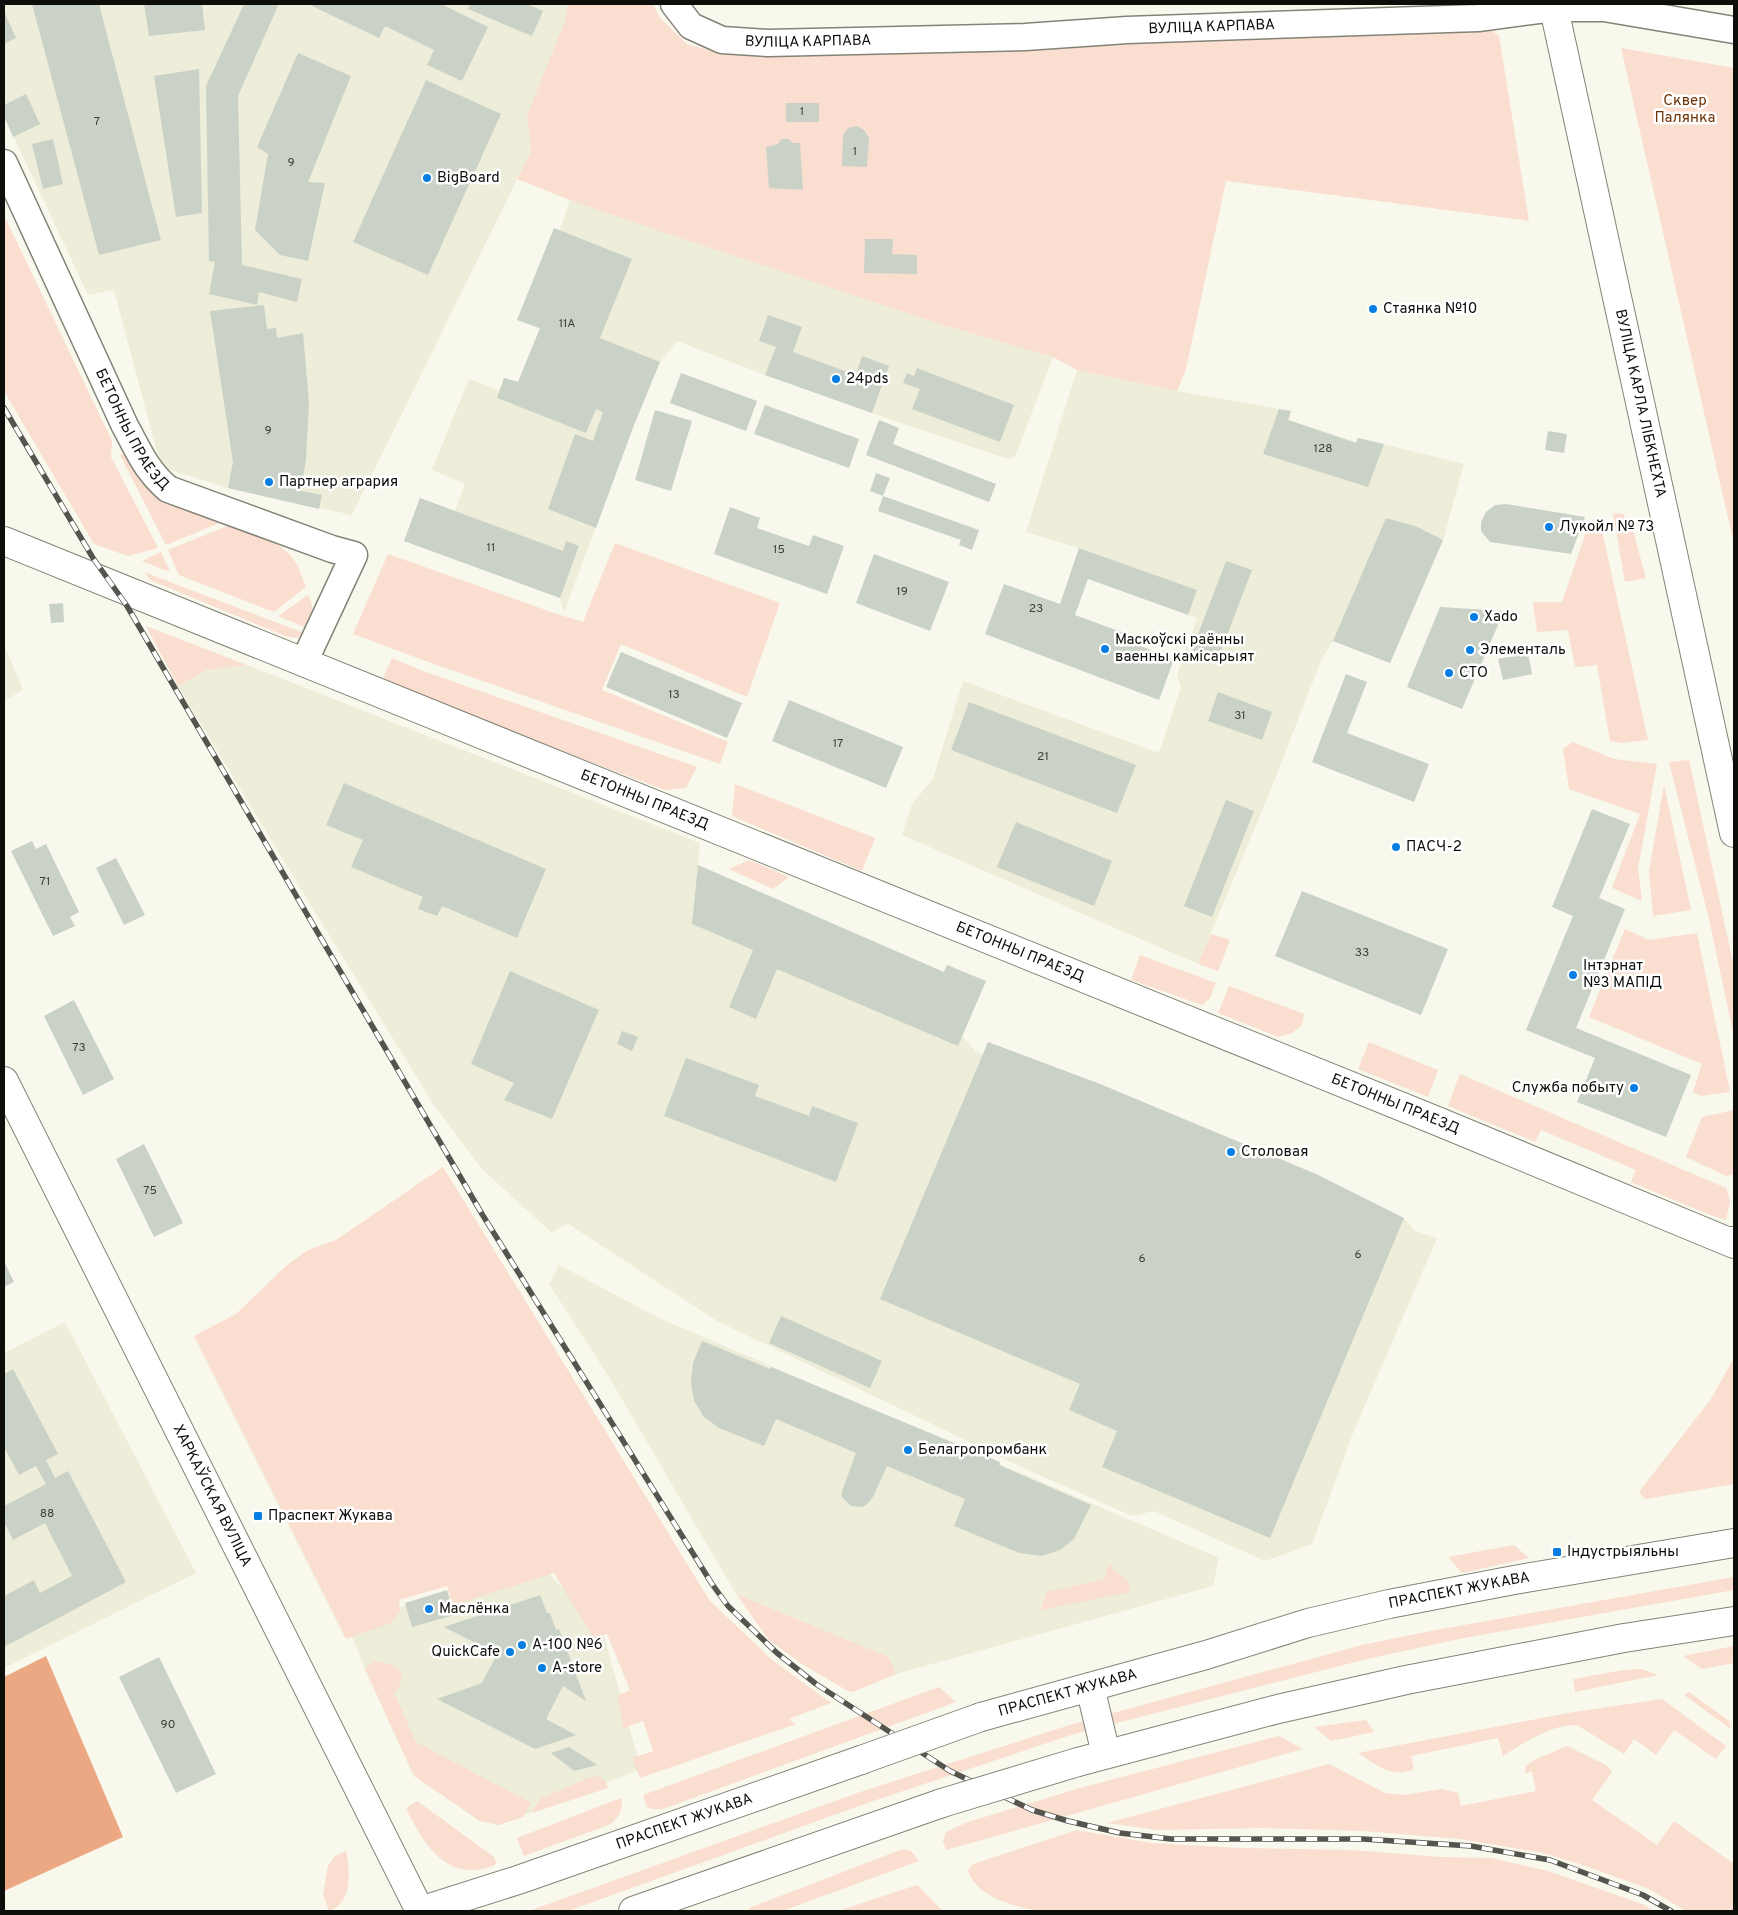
<svg xmlns="http://www.w3.org/2000/svg" width="1738" height="1915" font-family="Overpass,sans-serif">
<rect width="100%" height="100%" fill="#f8f8ec"/>
<!-- built -->
<g fill="#ededd9">
<path d="M4 4H568L565 21 527 115 531 151 352 515 228 488 161 467 114 290 88 295 4 116Z"/>
<path d="M570 200 943 325 1053 357 1015 457 1008 459 872 413 765 375 677 341 660 362 634 425 564 612 560 598 404 541 420 498 455 511 465 484 432 470 469 379 499 391 504 378 518 382 540 329 517 320 554 228 560 230Z"/>
<path d="M1077 370 1177 391 1291 411 1289 420 1356 442 1358 438 1464 464 1443 540 1390 663 1333 641 1322 658 1269 794 1198 964 902 835 912 804 933 779 963 681 1159 753 1181 687 1177 675 1197 618 1188 615 1196 590 1079 548 1026 532Z"/>
<path d="M4 645 23 690 4 701Z"/>
<path d="M247 665 700 843 698 865 943 972 947 965 986 981 962 1036 976 1052 984 1055 988 1042 1100 1084 1316 1174 1404 1218 1415 1231 1437 1238 1353 1433 1312 1544 1265 1561 1154 1511 1132 1516 1028 1470 717 1321 567 1223 552 1233 482 1169 432 1102 296 881 178 686 207 670Z"/>
<path d="M559 1265 661 1319 1219 1558 1213 1586 896 1674 889 1657 736 1594 609 1377 549 1284Z"/>
<path d="M65 1322 196 1573 4 1668V1353Z"/>
<path d="M538 1563 602 1629 641 1769 499 1825 480 1821 414 1776 365 1669 347 1624Z"/>
</g>
<!-- green -->
<g fill="#fadecf">
<path d="M568 4H653L659 17 687 44 722 54 1485 26 1499 36 1529 221 1226 181 1186 369 1177 391 1077 370 1053 357 943 325 662 232 570 200 517 179 531 151 527 115 565 21Z"/>
<path d="M1621 48 1734 68V544Z"/>
<path d="M4 215 112 441 111 457 158 548 128 556 94 544 4 391Z"/>
<path d="M125 453 140 482 161 498 181 509 222 522 166 545 120 455Z"/>
<path d="M1613 513 1623 514 1631 524 1646 578 1625 582Z"/>
<path d="M1599 517 1648 740 1622 743 1610 741 1597 665 1575 667 1568 630 1537 632 1533 602H1562L1590 521Z"/>
<path d="M230 525C254 534 284 540 297 565 301 572 303 580 306 587L274 612 179 575 168 550Z"/>
<path d="M615 543 780 603 747 697 621 644 602 690 728 742 720 764 431 663 353 634 388 554 554 613 583 622Z"/>
<path d="M161 552 170 572 142 561Z"/>
<path d="M145 572 152 575 304 633 297 638 285 636 150 580Z"/>
<path d="M308 595C314 607 314 616 309 629L278 616Z"/>
<path d="M146 626 247 665 207 670 178 686Z"/>
<path d="M392 658 423 671 697 767 686 788 665 790 381 683Z"/>
<path d="M1573 742 1614 759 1657 764 1638 868 1642 901 1612 888 1640 814 1569 789 1563 749Z"/>
<path d="M1689 760 1734 967V1037L1709 919 1669 762Z"/>
<path d="M735 784 875 838 862 871 732 816Z"/>
<path d="M1664 785 1691 910 1653 916 1649 871Z"/>
<path d="M749 860 789 877 773 889 729 869Z"/>
<path d="M1625 929 1649 940 1697 933 1730 1092 1701 1096 1693 1092 1702 1064 1589 1017Z"/>
<path d="M1211 934 1230 940 1218 971 1198 964Z"/>
<path d="M1140 955 1216 983 1210 998 1202 1005 1131 980Z"/>
<path d="M1229 986 1304 1014 1302 1025 1292 1033 1278 1037 1218 1013Z"/>
<path d="M1369 1042 1438 1070 1428 1097 1358 1069Z"/>
<path d="M1460 1074 1726 1188 1730 1202 1726 1220 1710 1215 1631 1182 1636 1170 1541 1130 1535 1142 1448 1106Z"/>
<path d="M1734 1110V1174L1726 1176 1686 1157 1702 1117Z"/>
<path d="M443 1167 710 1601 771 1659 831 1703 789 1719 796 1724 640 1778 632 1758 653 1751 643 1721 624 1728 617 1696 630 1690 607 1634 594 1639 554 1573 454 1605 447 1586 399 1600 400 1612 391 1623 346 1639 194 1336 236 1314 287 1265 308 1250 336 1240Z"/>
<path d="M1734 1358V1484L1645 1499 1639 1492 1711 1399Z"/>
<path d="M1514 1545 1529 1558 1462 1573 1448 1557Z"/>
<path d="M1108 1564 1129 1583 1130 1590 1126 1593 1041 1610 1047 1592 1105 1579Z"/>
<path d="M1734 1577V1590L1464 1638 1367 1659 1074 1734 867 1803 568 1911H529L863 1791 1073 1724 1362 1645 1436 1630Z"/>
<path d="M736 1594 889 1657 896 1674 853 1692 846 1690 802 1664 769 1640Z"/>
<path d="M1734 1646V1663L1702 1669 1683 1656Z"/>
<path d="M377 1661 396 1666C404 1676 403 1683 394 1693L416 1742 531 1803 523 1817 499 1825 480 1821 414 1776 365 1669 370 1664Z"/>
<path d="M1641 1669 1658 1675 1575 1692 1573 1679 1624 1670Z"/>
<path d="M939 1687 956 1702 663 1809H653L647 1807 643 1795Z"/>
<path d="M1689 1692 1729 1721 1731 1729 1684 1695Z"/>
<path d="M1662 1699 1726 1746 1716 1759 1674 1730 1656 1755 1634 1739 1624 1754 1577 1725C1551 1724 1524 1743 1503 1756L1498 1738 1411 1756 1414 1769C1391 1779 1377 1765 1358 1753L1568 1713Z"/>
<path d="M1366 1720 1374 1732 1331 1741 1314 1727Z"/>
<path d="M1279 1736 1303 1749 946 1850 943 1841 946 1832 968 1822 1080 1788Z"/>
<path d="M1567 1746 1606 1765 1612 1772 1592 1800 1657 1845 1674 1821 1734 1864V1911H1686L1649 1889 1580 1864 1543 1853 1460 1839 1364 1831 1264 1828 1158 1830 1107 1823 1329 1764 1385 1793 1404 1795 1442 1789 1458 1793 1461 1806 1536 1791 1532 1772 1525 1773 1526 1766 1534 1760Z"/>
<path d="M599 1776 606 1782 608 1788 532 1813 541 1798 589 1778Z"/>
<path d="M621 1798C624 1810 619 1816 611 1824L524 1856 517 1838Z"/>
<path d="M417 1801 494 1857 497 1864C491 1866 485 1869 478 1870 440 1874 420 1837 406 1808Z"/>
<path d="M1077 1830 1151 1843 1239 1848 1351 1850 1441 1857 1491 1858 1548 1871 1642 1904 1654 1911H1038C1013 1906 976 1897 968 1870L973 1864Z"/>
<path d="M903 1849 911 1851 919 1861 782 1911H750L749 1908Z"/>
<path d="M346 1851C350 1872 353 1902 329 1911L323 1895 328 1866 335 1856Z"/>
<path d="M917 1885 943 1911H838Z"/>
</g>
<!-- forest -->
<path fill="#eba883" d="M46 1656 123 1837 4 1891V1677Z"/>
<!-- building -->
<g fill="#cad2c7">
<path d="M32 4H99L161 240 99 255Z"/>
<path d="M144 4H202L205 30 149 36Z"/>
<path d="M244 4H274L278 6 238 96 242 265 302 279 297 302 259 292 257 305 209 294 215 262 209 261 206 86Z"/>
<path d="M308 4H441L488 27 462 81 427 65 434 50 385 26 379 38Z"/>
<path d="M470 4H527L543 11 532 36 468 9Z"/>
<path d="M4 11 16 38 4 44Z"/>
<path d="M298 53 351 76 308 182 325 183 308 261 280 255 255 230 268 154 257 147Z"/>
<path d="M199 69 202 213 176 217 154 76Z"/>
<path d="M426 80 501 114 428 275 353 242Z"/>
<path d="M26 94 40 124 13 137 4 116V105Z"/>
<rect x="786" y="103" width="33" height="19"/>
<path d="M857 126 864 130 869 138 867 167 842 166 843 135 848 128Z"/>
<path d="M53 139 63 184 43 189 32 144Z"/>
<path d="M781 139H789L792 143H800L803 190 769 188 766 147 778 144Z"/>
<path d="M554 228 632 259 600 338 660 362 634 425 596 528 548 509 575 434 593 441 603 412 596 409 586 433 497 398 504 378 518 382 540 328 517 320Z"/>
<path d="M865 239H893L892 254 917 255V274L864 273Z"/>
<path d="M264 305 267 329 276 328 277 338 303 333 309 403 306 459 301 491 322 495 319 509 228 488 233 462 210 311Z"/>
<path d="M768 315 802 327 793 352 856 375 862 356 889 366 872 413 765 375 776 347 759 341Z"/>
<path d="M917 368 1014 405 1000 442 912 409 920 389 903 383 907 373 914 376Z"/>
<path d="M681 373 757 401 746 431 670 403Z"/>
<path d="M765 405 859 439 849 468 754 434Z"/>
<path d="M1279 409 1291 411 1288 420 1356 443 1358 438 1384 444 1368 487 1263 454Z"/>
<path d="M655 410 692 421 671 491 635 480Z"/>
<path d="M879 420 899 428 893 444 996 484 989 502 866 455Z"/>
<path d="M1548 431 1567 434 1564 453 1545 450Z"/>
<path d="M876 473 890 478 883 496 870 491Z"/>
<path d="M883 496 979 530 972 550 959 545 961 540 878 511Z"/>
<path d="M420 498 563 551 566 541 579 546 560 598 404 541Z"/>
<path d="M1506 504 1585 517 1571 554 1490 542 1481 531V522L1486 512 1495 505Z"/>
<path d="M730 507 760 518 757 528 809 546 813 535 844 546 827 594 714 554Z"/>
<path d="M1386 518 1415 526 1443 540 1390 663 1333 641Z"/>
<path d="M1079 548 1197 590 1188 615 1088 579 1075 615 1124 633 1122 639 1174 659 1159 700 985 634 1004 584 1060 604Z"/>
<path d="M874 554 949 582 930 631 856 603Z"/>
<path d="M1226 561 1252 570 1218 659 1192 650Z"/>
<path d="M63 603 64 622 51 623 49 604Z"/>
<path d="M1440 607 1504 611 1462 709 1407 687Z"/>
<path d="M621 652 742 703 727 738 606 687Z"/>
<path d="M1528 653 1532 674 1503 680 1498 659Z"/>
<path d="M1346 674 1367 682 1347 733 1429 764 1414 802 1312 762Z"/>
<path d="M1218 692 1272 712 1262 740 1208 721Z"/>
<path d="M789 700 903 747 886 788 772 741Z"/>
<path d="M969 702 1136 765 1117 813 951 750Z"/>
<path d="M344 783 546 869 517 938 442 906 437 916 418 909 423 897 351 867 363 840 326 825Z"/>
<path d="M1226 800 1254 811 1212 917 1184 906Z"/>
<path d="M1592 809 1630 824 1599 898 1625 909 1576 1028 1691 1075 1666 1137 1577 1102 1595 1058 1526 1030 1573 916 1552 907Z"/>
<path d="M1016 822 1112 861 1094 906 997 867Z"/>
<path d="M32 841 36 849 46 844 79 912 70 917 75 926 53 936 11 851Z"/>
<path d="M116 858 145 915 124 925 96 868Z"/>
<path d="M698 865 944 972 947 965 986 981 958 1046 777 969 756 1019 729 1007 753 950 692 924Z"/>
<path d="M1302 891 1448 949 1421 1015 1275 956Z"/>
<path d="M510 971 599 1010 552 1119 504 1100 514 1083 471 1064Z"/>
<path d="M74 1000 114 1079 83 1095 44 1016Z"/>
<path d="M622 1031 638 1037 632 1051 617 1044Z"/>
<path d="M988 1042 1100 1084 1316 1174 1404 1218 1270 1538 1102 1467 1117 1431 1069 1410 1080 1384 880 1299Z"/>
<path d="M686 1058 759 1085 755 1096 809 1116 812 1106 858 1123 836 1182 664 1116Z"/>
<path d="M144 1144 183 1223 154 1237 116 1159Z"/>
<path d="M4 1261 14 1282 4 1287Z"/>
<path d="M781 1316 882 1361 870 1388 769 1343Z"/>
<path d="M702 1341 770 1369 771 1367 1000 1462 999 1465 1091 1505 1074 1539 1060 1550 1042 1556 1019 1553 954 1526 965 1499 887 1466 873 1497 868 1503 863 1507 851 1506 842 1497V1491L856 1453 776 1419 764 1446 719 1428 704 1417 694 1401 691 1383 693 1363Z"/>
<path d="M13 1369 58 1454 46 1460 55 1478 68 1471 126 1582 4 1647V1596L34 1580 40 1593 72 1576 45 1523 13 1540 4 1522V1506L46 1484 36 1466 19 1475 4 1447V1374Z"/>
<path d="M447 1590 454 1615 412 1627 405 1603Z"/>
<path d="M540 1595 547 1613H550L556 1630 559 1629 586 1701 563 1686 546 1719 576 1735 535 1749 437 1699 482 1683 497 1654 444 1627Z"/>
<path d="M159 1657 216 1774 176 1793 119 1677Z"/>
<path d="M569 1747 585 1757 597 1765 574 1771 551 1753Z"/>
</g>
<g fill="none" stroke-linecap="round" stroke-linejoin="round">
<defs>
<g id="minor">
<path id="s1" d="M674 4 691 26 722 40 768 43 1025 37 1127 30 1478 18 1554 8H1604L1734 30"/>
<path id="s2" d="M4 163 125 426C139 451 145 469 168 489L332 549 354 555 304 662"/>
</g>
<g id="tertiary">
<path id="s3" d="M4 541 1437 1121 1734 1244"/>
</g>
<g id="secondary">
<path id="s4" d="M1553 4 1734 833"/>
<path id="s5" d="M4 1081 420 1911"/>
<path d="M1730 1241H1734"/>
</g>
<g id="primary">
<path d="M1090 1687 1106 1754"/>
<path id="s6" d="M981 1717 1206 1655 1308 1623 1389 1604 1514 1580 1734 1543"/>
<path d="M1078 1762 1278 1709 1406 1680 1624 1638 1734 1621"/>
<path id="s7" d="M420 1911 518 1880 861 1760"/>
<path d="M633 1911 942 1803"/>
</g>
</defs>
<!-- minor casing -->
<use href="#minor" stroke="#838378" stroke-width="29"/>
<!-- tertiary casing -->
<use href="#tertiary" stroke="#838378" stroke-width="30"/>
<!-- secondary casing -->
<use href="#secondary" stroke="#838378" stroke-width="30"/>
<!-- primary casing -->
<use href="#primary" stroke="#838378" stroke-width="30"/>
<!-- minor -->
<use href="#minor" stroke="#fff" stroke-width="26"/>
<!-- tertiary -->
<use href="#tertiary" stroke="#fff" stroke-width="28"/>
<!-- secondary -->
<use href="#secondary" stroke="#fff" stroke-width="28"/>
<!-- primary -->
<use href="#primary" stroke="#fff" stroke-width="28"/>
<defs>
<path id="rail" d="M4 408 93 558 127 606 482 1214 712 1584 728 1606 777 1653 816 1684 950 1771 1032 1810 1068 1821 1120 1833 1171 1839H1363L1471 1846 1550 1860 1643 1895 1671 1911"/>
</defs>
<!-- rail casing -->
<use href="#rail" stroke="#55554f" stroke-width="5.5"/>
<!-- rail -->
<use href="#rail" stroke="#fff" stroke-width="4" stroke-dasharray="11" stroke-linecap="butt"/>
<defs>
<g id="primary-bridge">
<path d="M861 1760 981 1717"/>
<path d="M942 1803 1078 1762"/>
</g>
</defs>
<!-- primary-bridge casing -->
<use href="#primary-bridge" stroke="#838378" stroke-width="30" stroke-linecap="butt"/>
<!-- primary-bridge -->
<use href="#primary-bridge" stroke="#fff" stroke-width="28"/>
</g>
<!-- markers -->
<g fill="#057de3" stroke="#fff" stroke-width="2">
<circle cx="427" cy="178" r="5"/>
<circle cx="1373" cy="309" r="5"/>
<circle cx="836" cy="379" r="5"/>
<circle cx="269" cy="482" r="5"/>
<circle cx="1549" cy="527" r="5"/>
<circle cx="1474" cy="617" r="5"/>
<circle cx="1105" cy="649" r="5"/>
<circle cx="1470" cy="650" r="5"/>
<circle cx="1449" cy="673" r="5"/>
<circle cx="1396" cy="847" r="5"/>
<circle cx="1573" cy="975" r="5"/>
<circle cx="1634" cy="1088" r="5"/>
<circle cx="1231" cy="1152" r="5"/>
<circle cx="908" cy="1450" r="5"/>
<rect x="253" y="1511" width="10" height="10" rx="2.5"/>
<rect x="1552" y="1547" width="10" height="10" rx="2.5"/>
<circle cx="429" cy="1609" r="5"/>
<circle cx="522" cy="1645" r="5"/>
<circle cx="510" cy="1652" r="5"/>
<circle cx="542" cy="1668" r="5"/>
</g>
<g text-anchor="middle" dominant-baseline="central" stroke-width="5" stroke-linejoin="round" paint-order="stroke">
<!-- number labels -->
<g font-size="12" fill="#3c3e38">
<text x="802" y="112">1</text>
<text x="97" y="122">7</text>
<text x="855" y="152">1</text>
<text x="291" y="163">9</text>
<text x="567" y="324">11А</text>
<text x="268" y="431">9</text>
<text x="1323" y="449">128</text>
<text x="491" y="548">11</text>
<text x="779" y="550">15</text>
<text x="902" y="592">19</text>
<text x="1036" y="609">23</text>
<text x="674" y="695">13</text>
<text x="1240" y="716">31</text>
<text x="838" y="744">17</text>
<text x="1043" y="757">21</text>
<text x="45" y="882">71</text>
<text x="1362" y="953">33</text>
<text x="79" y="1048">73</text>
<text x="150" y="1191">75</text>
<text x="1358" y="1255">6</text>
<text x="1142" y="1259">6</text>
<text x="47" y="1514">88</text>
<text x="168" y="1725">90</text>
</g>
<!-- street labels -->
<g font-size="15" fill="#0d0d09" stroke="#fff">
<text stroke="none"><textPath href="#s1" startOffset="552">ВУЛІЦА КАРПАВА</textPath></text>
<text stroke="none"><textPath href="#s1" startOffset="148">ВУЛІЦА КАРПАВА</textPath></text>
<text stroke="none"><textPath href="#s4" startOffset="409">ВУЛІЦА КАРЛА ЛІБКНЕХТА</textPath></text>
<text stroke="none"><textPath href="#s2" startOffset="296">БЕТОННЫ ПРАЕЗД</textPath></text>
<text stroke="none"><textPath href="#s3" startOffset="691">БЕТОННЫ ПРАЕЗД</textPath></text>
<text stroke="none"><textPath href="#s3" startOffset="1096">БЕТОННЫ ПРАЕЗД</textPath></text>
<text stroke="none"><textPath href="#s3" startOffset="1501">БЕТОННЫ ПРАЕЗД</textPath></text>
<text stroke="none"><textPath href="#s5" startOffset="464">ХАРКАЎСКАЯ ВУЛІЦА</textPath></text>
<text stroke="none"><textPath href="#s6" startOffset="495">ПРАСПЕКТ ЖУКАВА</textPath></text>
<text stroke="none"><textPath href="#s6" startOffset="90">ПРАСПЕКТ ЖУКАВА</textPath></text>
<text stroke="none"><textPath href="#s7" startOffset="279">ПРАСПЕКТ ЖУКАВА</textPath></text>
</g>
<!-- park labels -->
<g font-size="15" fill="#6f3307" stroke="#fff">
<text x="1685" y="101">Сквер<tspan x="1685" dy="17">Палянка</tspan></text>
</g>
<!-- poi labels -->
<g font-size="15" fill="#0d0d09" stroke="#fff" text-anchor="start">
<text x="437" y="178">BigBoard</text>
<text x="1383" y="309">Стаянка №10</text>
<text x="846" y="379">24pds</text>
<text x="279" y="482">Партнер агрария</text>
<text x="1559" y="527">Лукойл № 73</text>
<text x="1484" y="617">Xado</text>
<text x="1115" y="640">Маскоўскі раённы<tspan x="1115" dy="17">ваенны камісарыят</tspan></text>
<text x="1480" y="650">Элементаль</text>
<text x="1459" y="673">СТО</text>
<text x="1406" y="847">ПАСЧ-2</text>
<text x="1583" y="966">Інтэрнат<tspan x="1583" dy="17">№3 МАПІД</tspan></text>
<text x="1624" y="1088" text-anchor="end">Служба побыту</text>
<text x="1241" y="1152">Столовая</text>
<text x="918" y="1450">Белагропромбанк</text>
<text x="268" y="1516">Праспект Жукава</text>
<text x="1567" y="1552">Індустрыяльны</text>
<text x="439" y="1609">Маслёнка</text>
<text x="532" y="1645">А-100 №6</text>
<text x="500" y="1652" text-anchor="end">QuickCafe</text>
<text x="552" y="1668">А-store</text>
</g>
</g>
<!-- border -->
<rect width="1738" height="1915" fill="none" stroke="#0d0d09" stroke-width="10"/>
</svg>
